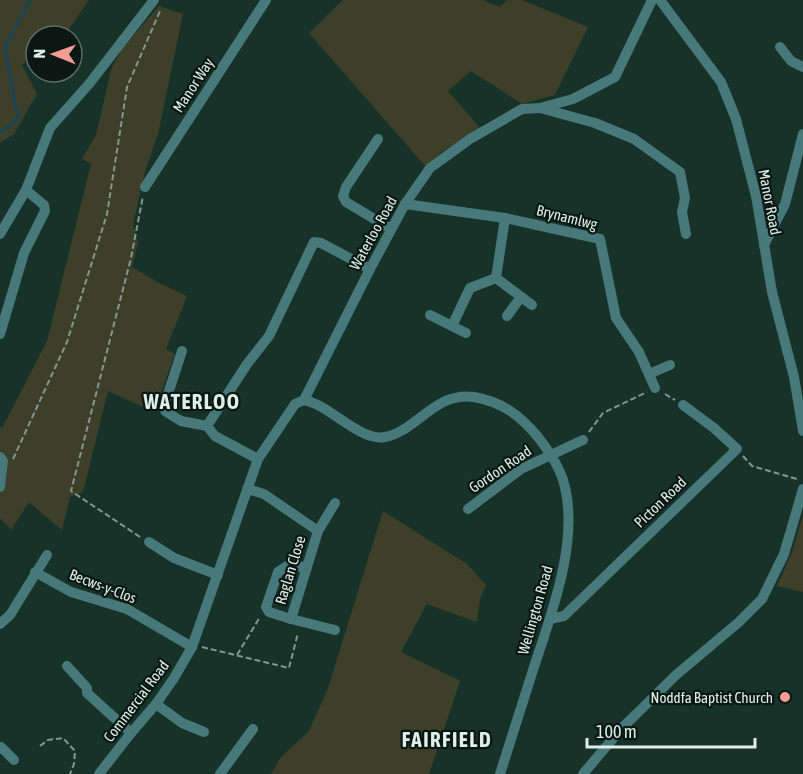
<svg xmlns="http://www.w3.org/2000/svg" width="803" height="774" font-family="'Asap Condensed',sans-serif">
<rect width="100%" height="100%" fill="#173229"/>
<!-- green -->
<g fill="#3d3f29">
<path d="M0 0H89L65 35 36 36V52L22 65 37 94 14 134 0 143Z"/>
<path d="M343 0H483L500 7 507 0H522L588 27 555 95 522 104 471 71 448 91 481 129 442 152 426 167 309 33Z"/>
<path d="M159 6 183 14 158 134 145 171 133 225 138 242 132 267 157 282 187 296 166 349 175 354 154 412 108 391 83 492 70 497 62 530 29 502 11 530 0 518V427L2 428 47 341 91 164 82 159 96 135 111 70 121 50Z"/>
<path d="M383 511 467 564 486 585 480 599 477 622 427 604 401 652 460 681 429 774H271L281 757 309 731 328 688Z"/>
<path d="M803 515V592L777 586 792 552Z"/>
</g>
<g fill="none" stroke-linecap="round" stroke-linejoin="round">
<!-- stream -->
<path stroke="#194557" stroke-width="3" d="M0 133 18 119 5 47 30 0"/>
<!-- path -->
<g stroke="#81978f" stroke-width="2" stroke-dasharray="6 3" stroke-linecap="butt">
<path d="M665 394 675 400"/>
<path d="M589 432 603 413 647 392"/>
<path d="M743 456 752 466 797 479"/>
<path d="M13 459 67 342 107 214 127 87 160 11"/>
<path d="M140 537 71 491 131 258 143 196"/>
<path d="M202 647 289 668 298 633"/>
<path d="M237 655 260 617"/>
<path d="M40 746 48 740 63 738 75 751 74 764 70 774"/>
</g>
<!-- minor -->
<g stroke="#47787a" stroke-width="10">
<path d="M660 0 721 82 736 119 756 196 772 292 794 377 803 431"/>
<path d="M780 47 791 61 803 67"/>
<path d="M540 108 595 123 634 139 680 172 685 198 682 212 686 234"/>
<path d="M378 139 346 187 343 196 346 202 391 229"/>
<path d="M145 187 266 0"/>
<path d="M405 204 505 218 600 239 616 318 639 352 655 388"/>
<path d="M0 234 26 190 50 128 89 84 154 0"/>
<path d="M764 245 785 204 803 134"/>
<path d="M496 278 505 218"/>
<path d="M496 278 532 305"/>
<path d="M430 315 466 333"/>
<path d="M507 316 521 297"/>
<path d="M452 326 470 288 496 278"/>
<path d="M0 334 24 253 45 211 44 205 26 190"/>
<path d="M182 351 165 403V411L181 421 207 426"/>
<path d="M649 374 670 365"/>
<path d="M304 400C330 405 360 442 385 437 417 431 435 391 474 397 502 402 520 415 538 437 548 450 558 464 563 480 581 538 551 615 533 670 522 705 511 739 500 774"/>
<path d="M0 457 3 461 0 487"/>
<path d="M258 459 215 436 207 426 247 364 269 336 314 242 321 243 370 269"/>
<path d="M247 489 264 494 318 531 291 619 335 630"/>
<path d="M468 509 521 469 583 440"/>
<path d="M318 531 335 503"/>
<path d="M149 542 174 558 218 575"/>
<path d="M35 572 71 592 127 609 192 647"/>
<path d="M291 619 269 612 266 607 278 572 287 566 306 567"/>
<path d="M550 619 564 616 737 449 714 428 683 405"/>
<path d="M0 624 10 615 47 555"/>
<path d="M67 666 87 688V693L131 733"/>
<path d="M156 704 182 723 204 732"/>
<path d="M1 747 14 760"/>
<path d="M99 774 131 733 156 704 174 678 192 647 258 459 295 404 304 400 370 269 405 204 430 168 470 139 522 109 540 108 573 99 615 77 652 0"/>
<path d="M220 774 253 729"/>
<path d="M583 774 621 729 676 675 739 622 762 599 784 554 803 489"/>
</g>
</g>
<!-- markers -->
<circle fill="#f59b96" stroke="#0b1713" stroke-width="2" cx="785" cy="697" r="6"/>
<g text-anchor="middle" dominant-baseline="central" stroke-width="4.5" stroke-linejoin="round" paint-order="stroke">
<!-- street labels -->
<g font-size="15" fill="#deeee8" stroke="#0b1713">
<text transform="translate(193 85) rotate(-57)">Manor Way</text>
<text transform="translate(770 202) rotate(79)">Manor Road</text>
<text transform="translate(567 217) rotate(14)">Brynamlwg</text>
<text transform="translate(373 233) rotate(-61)">Waterloo Road</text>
<text transform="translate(500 469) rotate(-34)">Gordon Road</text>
<text transform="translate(660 502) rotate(-44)">Picton Road</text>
<text transform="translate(290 570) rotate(-73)">Raglan Close</text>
<text transform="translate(103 586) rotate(21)">Becws-y-Clos</text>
<text transform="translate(535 610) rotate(-74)">Wellington Road</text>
<text transform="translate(136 701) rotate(-53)">Commercial Road</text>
</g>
<!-- poi labels -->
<g font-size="15" fill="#deeee8" stroke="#0b1713" text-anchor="end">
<text x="773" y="697">Noddfa Baptist Church</text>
</g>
<!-- district labels -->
<g font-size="21" font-weight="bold" letter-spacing="1.5" fill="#deeee8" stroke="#0b1713">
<text x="192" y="401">WATERLOO</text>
<text x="447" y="739">FAIRFIELD</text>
</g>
</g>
<!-- north arrow -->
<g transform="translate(54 54) rotate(271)"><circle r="28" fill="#0b1713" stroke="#5f6d68" stroke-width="1.5"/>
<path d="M0-4.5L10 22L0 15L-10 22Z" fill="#f59b96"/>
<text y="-9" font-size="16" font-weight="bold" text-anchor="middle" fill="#deeee8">N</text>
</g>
<!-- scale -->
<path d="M587 738v9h168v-9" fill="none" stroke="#deeee8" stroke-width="3"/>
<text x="596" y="738" font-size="18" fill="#deeee8" stroke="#0b1713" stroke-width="4.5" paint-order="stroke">100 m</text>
</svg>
